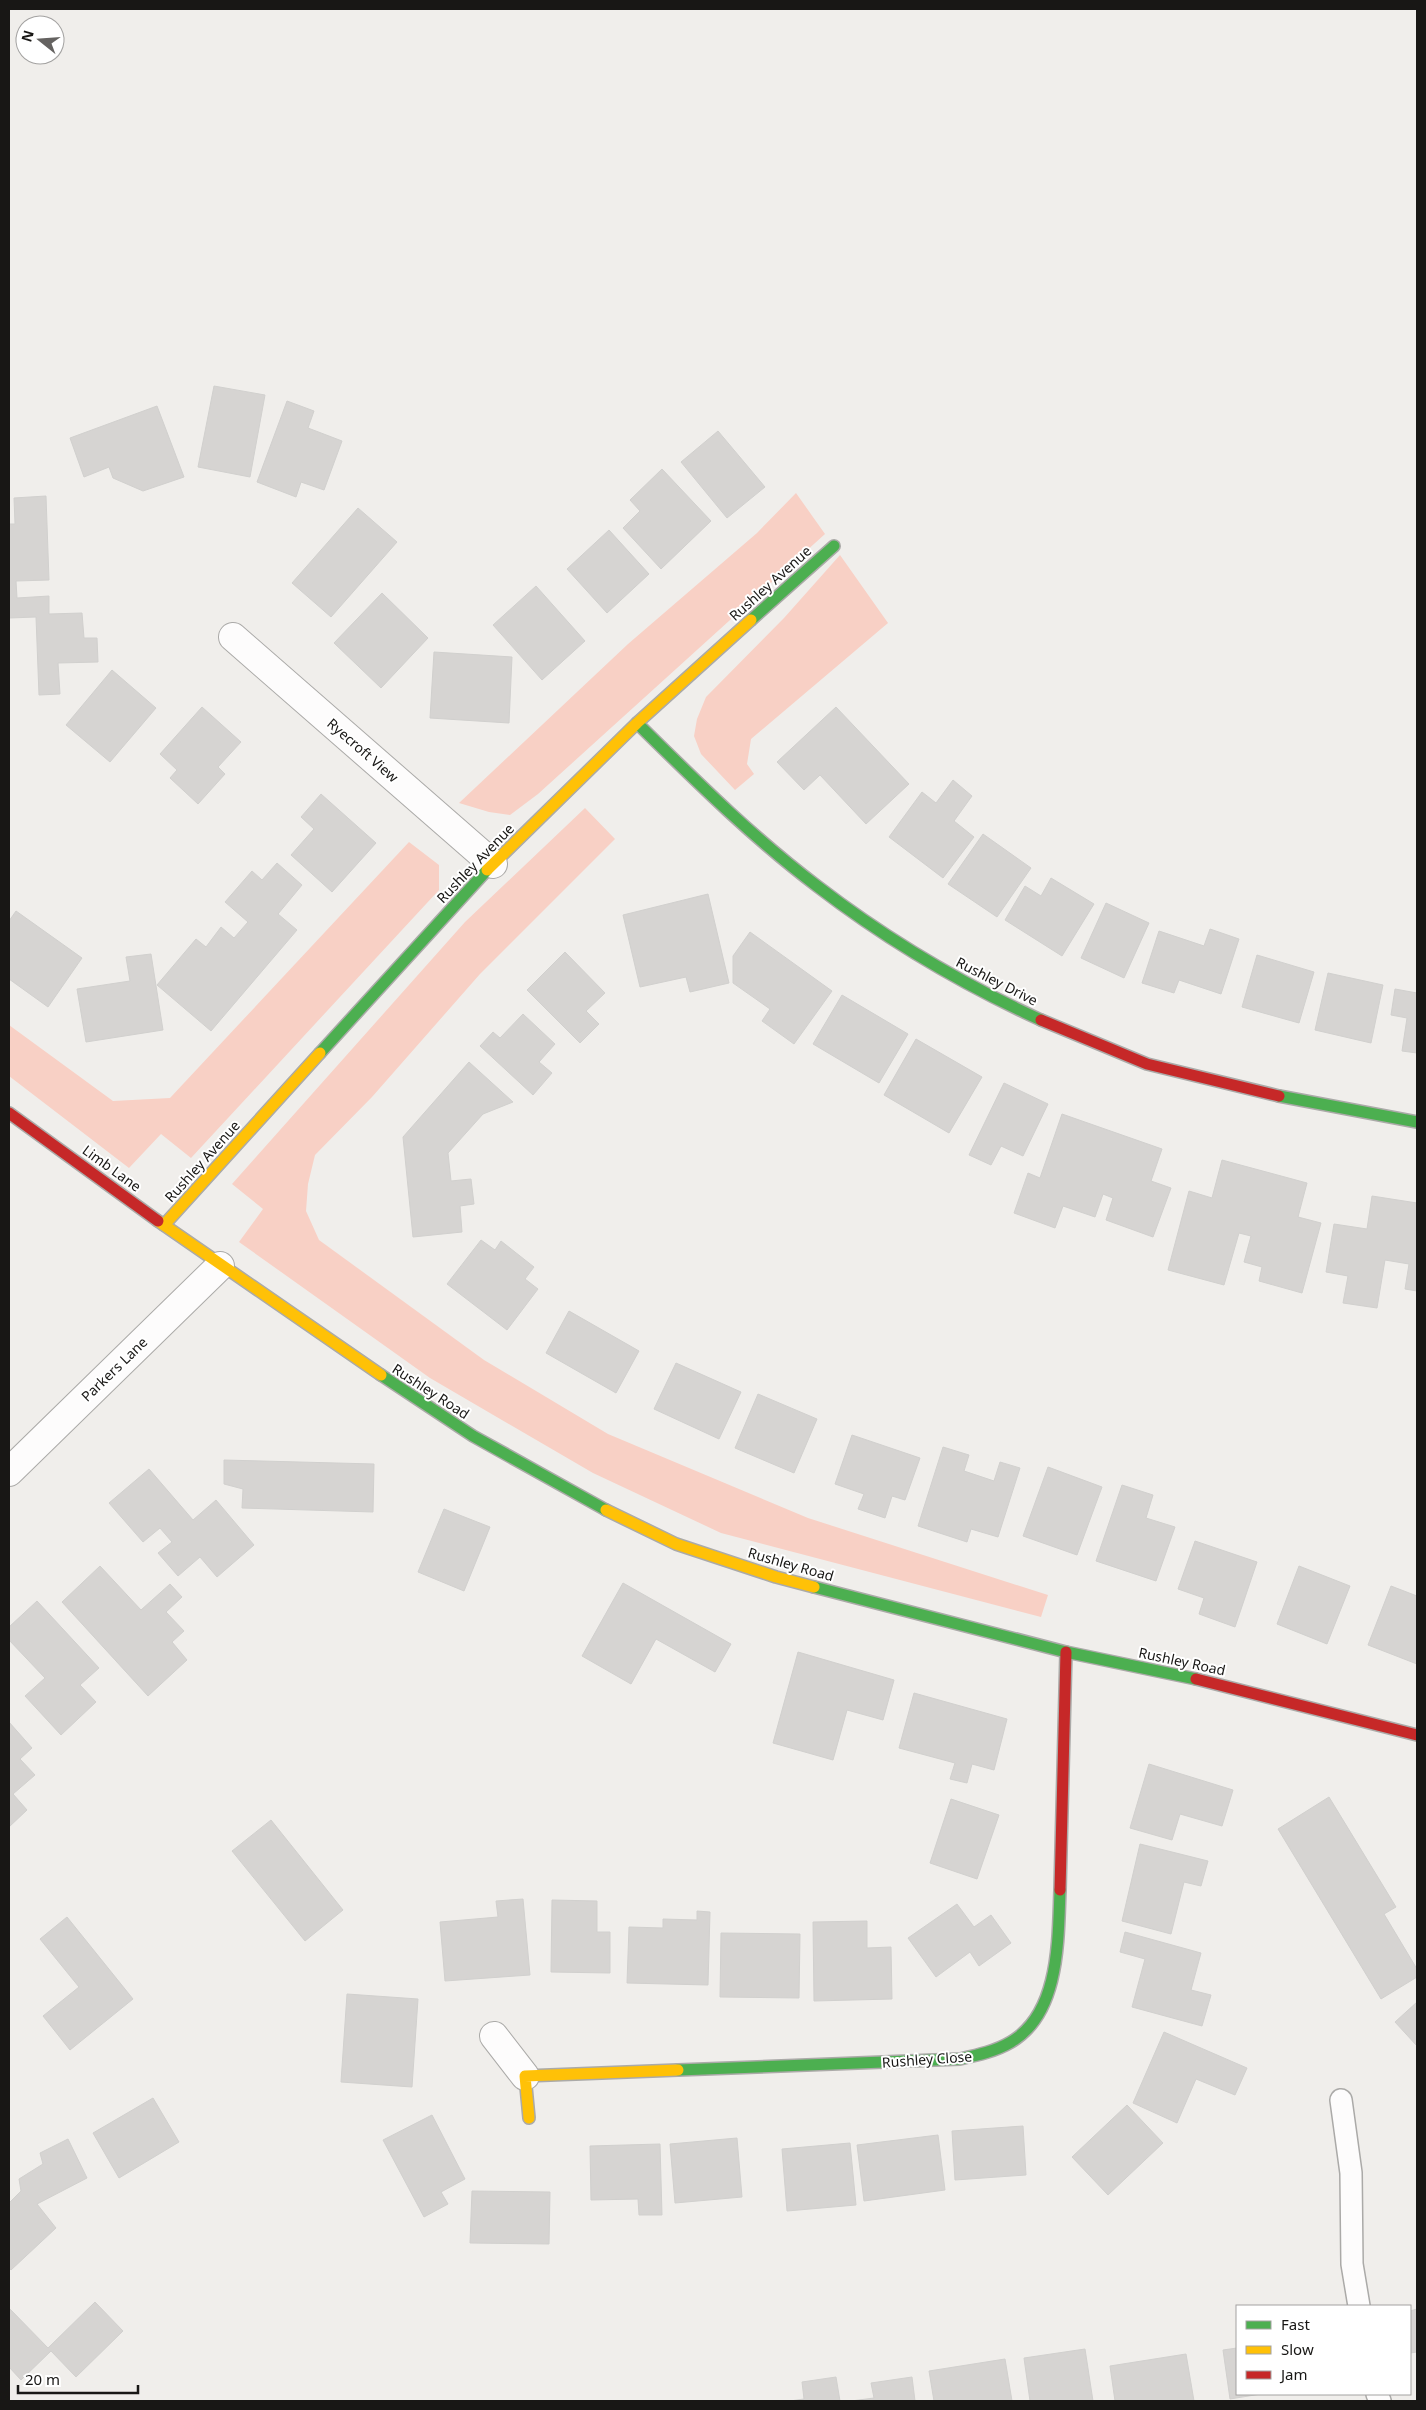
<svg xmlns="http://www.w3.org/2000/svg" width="1426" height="2410" font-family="'Noto Sans',sans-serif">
<rect width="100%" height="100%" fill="#f0eeeb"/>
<!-- green -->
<g fill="#f8d0c5">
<path d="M796 493 825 534 538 794 510 815 489 812 459 803 628 644 757 533Z"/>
<path d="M840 555 888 623 751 739 747 764 754 774 735 790 701 754 694 736 697 719 706 697 784 618Z"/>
<path d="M585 808 615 839 480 974 372 1097 315 1155 308 1184 306 1211 319 1240 484 1360 608 1434 808 1518 1048 1595 1041 1617 721 1533 593 1473 430 1378 239 1242 263 1209 232 1184 465 922Z"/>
<path d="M409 842 439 865V890L191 1158 161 1134 129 1168 9 1076V1025L113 1101 170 1098Z"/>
</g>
<!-- building -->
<g fill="#d6d4d2" stroke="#d1d0ce">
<path d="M214 386 265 395 250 477 198 467Z"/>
<path d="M287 401 314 411 308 428 342 441 324 490 301 482 296 497 257 482Z"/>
<path d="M157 406 184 477 143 491 113 478 109 467 84 477 70 438Z"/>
<path d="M718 431 765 487 727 518 681 462Z"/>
<path d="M662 469 711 521 661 569 623 528 640 511 630 500Z"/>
<path d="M46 496 49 580 16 581 17 598 49 596V614L82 613 84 638H97L98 662 58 663 60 694 39 695 36 617 9 618V524H15L14 498Z"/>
<path d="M358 508 397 542 331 617 292 583Z"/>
<path d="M609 530 649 574 607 613 567 569Z"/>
<path d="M536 586 585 641 542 680 493 625Z"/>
<path d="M382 593 428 638 381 688 334 643Z"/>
<path d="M434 652 512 657 509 723 430 718Z"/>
<path d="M112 670 156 708 110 762 66 725Z"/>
<path d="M202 707 241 742 218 767 225 774 198 804 170 778 177 770 160 754Z"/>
<path d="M836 707 909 784 866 824 820 775 804 790 777 762Z"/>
<path d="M953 780 972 796 954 821 974 837 943 878 889 837 922 792 936 803Z"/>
<path d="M321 794 376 843 332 892 291 855 314 829 301 817Z"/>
<path d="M983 834 1031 868 997 917 948 884Z"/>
<path d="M277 863 302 885 278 914 297 930 211 1031 157 985 196 939 206 947 221 927 234 938 248 922 225 902 252 871 262 880Z"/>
<path d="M1051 878 1094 904 1062 956 1005 920 1025 886 1041 896Z"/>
<path d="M708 894 729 983 690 992 686 977 640 987 623 915Z"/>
<path d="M1106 903 1149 923 1124 978 1081 958Z"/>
<path d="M16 911 82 958 48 1007 9 979V921Z"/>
<path d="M1210 929 1239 939 1221 994 1179 980 1174 993 1142 983 1159 931 1204 946Z"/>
<path d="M750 932 832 991 794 1044 762 1021 770 1009 733 983V956Z"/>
<path d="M565 952 605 993 586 1011 599 1024 580 1043 527 990Z"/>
<path d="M151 954 163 1030 86 1042 77 989 130 981 126 957Z"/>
<path d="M1257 955 1314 972 1299 1023 1242 1007Z"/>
<path d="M1328 973 1383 985 1371 1043 1315 1030Z"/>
<path d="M1395 989 1417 993V1053L1402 1051 1407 1018 1391 1015Z"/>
<path d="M842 995 908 1034 879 1083 813 1044Z"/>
<path d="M523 1014 555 1044 539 1062 552 1073 533 1095 480 1046 493 1032 500 1038Z"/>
<path d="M916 1039 982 1077 949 1133 884 1095Z"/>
<path d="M469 1062 513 1102 483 1114 448 1153 451 1181 471 1179 474 1204 460 1206 462 1232 413 1237 403 1137Z"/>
<path d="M1004 1083 1048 1104 1023 1156 1001 1146 991 1165 969 1155Z"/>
<path d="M1062 1114 1162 1149 1151 1181 1171 1188 1153 1237 1106 1220 1113 1198 1103 1194 1095 1217 1063 1206 1055 1228 1014 1213 1028 1173 1040 1178Z"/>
<path d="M1222 1160 1307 1183 1298 1217 1321 1223 1302 1293 1259 1281 1262 1267 1244 1262 1251 1236 1239 1233 1224 1285 1168 1270 1189 1191 1212 1198Z"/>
<path d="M1372 1196 1417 1203V1291L1405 1289 1409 1264 1385 1260 1377 1308 1343 1303 1348 1276 1326 1272 1334 1224 1367 1229Z"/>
<path d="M481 1240 495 1250 501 1241 534 1267 525 1279 538 1289 507 1330 447 1284Z"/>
<path d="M569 1311 639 1351 616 1393 546 1353Z"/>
<path d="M676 1363 741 1392 719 1439 654 1409Z"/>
<path d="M758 1394 817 1419 794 1473 735 1448Z"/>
<path d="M852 1435 920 1458 905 1500 892 1496 885 1518 858 1509 864 1494 835 1484Z"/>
<path d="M943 1447 969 1455 964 1471 994 1481 1000 1462 1020 1468 998 1537 971 1529 967 1542 918 1526Z"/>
<path d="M224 1460 374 1464 373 1512 242 1508 243 1489 224 1484Z"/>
<path d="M1048 1467 1102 1487 1077 1555 1023 1536Z"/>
<path d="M149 1469 193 1520 216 1500 254 1545 217 1577 200 1557 178 1576 158 1553 172 1542 160 1528 143 1542 109 1503Z"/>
<path d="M1122 1485 1153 1495 1146 1518 1175 1527 1156 1581 1096 1561Z"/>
<path d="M444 1509 490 1527 464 1591 418 1572Z"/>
<path d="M1195 1541 1257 1562 1235 1627 1199 1614 1204 1598 1178 1589Z"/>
<path d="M100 1566 141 1610 170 1584 182 1597 166 1612 184 1631 172 1642 187 1660 148 1696 62 1602Z"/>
<path d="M1299 1566 1350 1586 1327 1644 1277 1624Z"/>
<path d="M623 1583 731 1644 715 1672 656 1639 631 1684 582 1656Z"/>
<path d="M1391 1586 1417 1596V1664L1368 1645Z"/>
<path d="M37 1601 99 1668 80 1685 96 1702 61 1735 25 1696 45 1678 9 1640V1627Z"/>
<path d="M798 1652 894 1680 883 1720 847 1710 833 1760 773 1743Z"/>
<path d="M914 1693 1007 1719 994 1770 972 1764 967 1783 950 1779 955 1763 899 1748Z"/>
<path d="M9 1722 32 1748 20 1759 35 1775 13 1794 27 1810 9 1827Z"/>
<path d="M1149 1764 1233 1790 1222 1826 1180 1814 1172 1840 1130 1828Z"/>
<path d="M1329 1797 1396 1907 1384 1914 1417 1969V1977L1381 1999 1278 1829Z"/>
<path d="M951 1799 999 1815 977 1879 930 1863Z"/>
<path d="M271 1820 343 1910 305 1941 232 1851Z"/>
<path d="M1140 1844 1208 1861 1201 1886 1184 1882 1171 1934 1122 1921Z"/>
<path d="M523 1899 530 1975 445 1981 440 1922 498 1917 496 1901Z"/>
<path d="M552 1900 597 1901V1932H610V1973L551 1972Z"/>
<path d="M957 1904 974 1927 991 1915 1011 1943 979 1966 970 1952 936 1977 908 1938Z"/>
<path d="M697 1911 710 1912 708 1985 627 1983 629 1927 663 1928V1919L697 1920Z"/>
<path d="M67 1917 133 1999 70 2050 43 2016 79 1987 40 1939Z"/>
<path d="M867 1921V1948L891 1947 892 1999 814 2001 813 1922Z"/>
<path d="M1125 1932 1201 1953 1191 1990 1211 1995 1202 2026 1132 2007 1145 1959 1120 1952Z"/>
<path d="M721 1933 800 1934 799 1998 720 1997Z"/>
<path d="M347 1994 418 1999 412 2087 341 2082Z"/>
<path d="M1417 2002V2046L1395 2022Z"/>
<path d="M1164 2032 1247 2068 1235 2095 1196 2079 1177 2123 1133 2103Z"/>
<path d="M153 2098 179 2142 119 2178 93 2133Z"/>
<path d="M1127 2105 1163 2143 1108 2195 1072 2157Z"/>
<path d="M432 2115 465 2179 441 2192 448 2204 424 2217 383 2140Z"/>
<path d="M1023 2126 1026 2175 955 2180 952 2131Z"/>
<path d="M938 2135 945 2190 864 2201 857 2145Z"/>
<path d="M737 2138 742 2197 675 2203 670 2144Z"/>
<path d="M68 2139 87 2178 37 2204 56 2228 11 2270 9 2268V2203L21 2191 19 2179 43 2164 40 2153Z"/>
<path d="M850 2143 856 2205 787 2211 782 2149Z"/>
<path d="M660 2144 662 2215H639L638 2199 591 2200 590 2146Z"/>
<path d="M472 2191 550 2192 549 2244 470 2243Z"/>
<path d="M95 2302 123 2331 76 2377 51 2351 21 2380 9 2367V2308L48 2348Z"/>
<path d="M1417 2309V2352L1410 2353V2311Z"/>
<path d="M1237 2348V2394H1261L1230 2399 1223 2350Z"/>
<path d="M1085 2349 1093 2401H1030L1024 2358Z"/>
<path d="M1186 2354 1194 2401H1115L1110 2366Z"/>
<path d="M1005 2359 1012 2401H934L929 2371Z"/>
<path d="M836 2377 840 2401H790L804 2399 802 2382Z"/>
<path d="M912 2377 915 2401H851L874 2398 871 2383Z"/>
</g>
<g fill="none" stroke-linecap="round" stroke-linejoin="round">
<defs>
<g id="lane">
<path d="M1341 2100 1351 2173 1352 2264 1359 2306"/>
<path d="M1377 2394 1380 2401"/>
</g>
<g id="street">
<path d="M233 637 493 864"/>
<path d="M9 1472 220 1266"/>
<path d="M494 2036 525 2076"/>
</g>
<g id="fast">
<path d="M751 620 834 546"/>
<path d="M637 723C695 780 752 837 817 886 886 939 962 984 1041 1020"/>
<path d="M320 1053 487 870"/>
<path d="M1279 1096 1417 1122"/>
<path d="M381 1375 473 1436 606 1510"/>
<path d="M814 1587 1066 1652 1196 1679"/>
<path d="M678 2070 960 2059C978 2055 996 2051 1011 2042 1060 2013 1058 1940 1060 1890"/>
</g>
<g id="slow">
<path d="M487 870 637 723 751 620"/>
<path d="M158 1221 381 1375"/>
<path d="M164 1225 320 1053"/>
<path d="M606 1510 676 1544 776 1577 814 1587"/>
<path d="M529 2118 525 2076 678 2070"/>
</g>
<g id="jam">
<path d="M1041 1020 1147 1064 1279 1096"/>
<path d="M9 1113 158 1221"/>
<path d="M1196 1679 1417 1735"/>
<path d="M1060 1890 1066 1652"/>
</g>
</defs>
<!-- lane casing -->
<use href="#lane" stroke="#abaaa8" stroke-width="24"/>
<!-- street casing -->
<use href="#street" stroke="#abaaa8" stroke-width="30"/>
<!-- fast casing -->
<use href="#fast" stroke="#abaaa8" stroke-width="14"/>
<!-- slow casing -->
<use href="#slow" stroke="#abaaa8" stroke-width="14"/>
<!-- jam casing -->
<use href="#jam" stroke="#abaaa8" stroke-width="14"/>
<!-- lane -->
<use href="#lane" stroke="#fdfcfc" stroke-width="21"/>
<!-- street -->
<use href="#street" stroke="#fdfcfc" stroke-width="28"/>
<!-- fast -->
<use href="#fast" stroke="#4caf50" stroke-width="11"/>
<!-- slow -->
<use href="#slow" stroke="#ffc107" stroke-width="11"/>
<!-- jam -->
<use href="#jam" stroke="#c62828" stroke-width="11"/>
</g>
<g text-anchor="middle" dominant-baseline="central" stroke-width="4" stroke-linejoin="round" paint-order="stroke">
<!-- street labels -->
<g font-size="14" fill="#181715" stroke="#fff">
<text transform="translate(770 583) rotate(-42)">Rushley Avenue</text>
<text transform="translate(363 750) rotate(41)">Ryecroft View</text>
<text transform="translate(475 863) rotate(-46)">Rushley Avenue</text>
<text transform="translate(997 981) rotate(27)">Rushley Drive</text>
<text transform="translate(202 1161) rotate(-48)">Rushley Avenue</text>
<text transform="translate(112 1168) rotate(36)">Limb Lane</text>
<text transform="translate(114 1369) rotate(-44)">Parkers Lane</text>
<text transform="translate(431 1391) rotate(33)">Rushley Road</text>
<text transform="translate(791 1564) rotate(16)">Rushley Road</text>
<text transform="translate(1182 1661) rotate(12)">Rushley Road</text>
<text transform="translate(927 2059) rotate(-4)">Rushley Close</text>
</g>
</g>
<!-- border -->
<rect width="1426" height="2410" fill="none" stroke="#181715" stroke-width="20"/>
<!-- legend -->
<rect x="1236" y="2305" width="175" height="90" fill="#ffffff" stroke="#a3a2a1"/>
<rect x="1246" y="2321" width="25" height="8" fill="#4caf50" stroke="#a3a2a1"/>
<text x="1281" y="2330" font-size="15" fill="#181715">Fast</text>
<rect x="1246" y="2346" width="25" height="8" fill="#ffc107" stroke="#a3a2a1"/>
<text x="1281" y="2355" font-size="15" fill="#181715">Slow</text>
<rect x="1246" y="2371" width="25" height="8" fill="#c62828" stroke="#a3a2a1"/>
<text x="1281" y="2380" font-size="15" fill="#181715">Jam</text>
<!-- north arrow -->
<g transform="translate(40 40) rotate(287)"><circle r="24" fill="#ffffff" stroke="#a3a2a1"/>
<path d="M0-4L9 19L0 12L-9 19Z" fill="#646260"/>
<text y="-8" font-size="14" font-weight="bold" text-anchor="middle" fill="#181715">N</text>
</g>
<!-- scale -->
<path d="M18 2385v8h120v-8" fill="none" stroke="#181715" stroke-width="2.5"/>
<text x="25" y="2385" font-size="15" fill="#181715" stroke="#ffffff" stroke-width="4" paint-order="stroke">20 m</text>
</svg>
